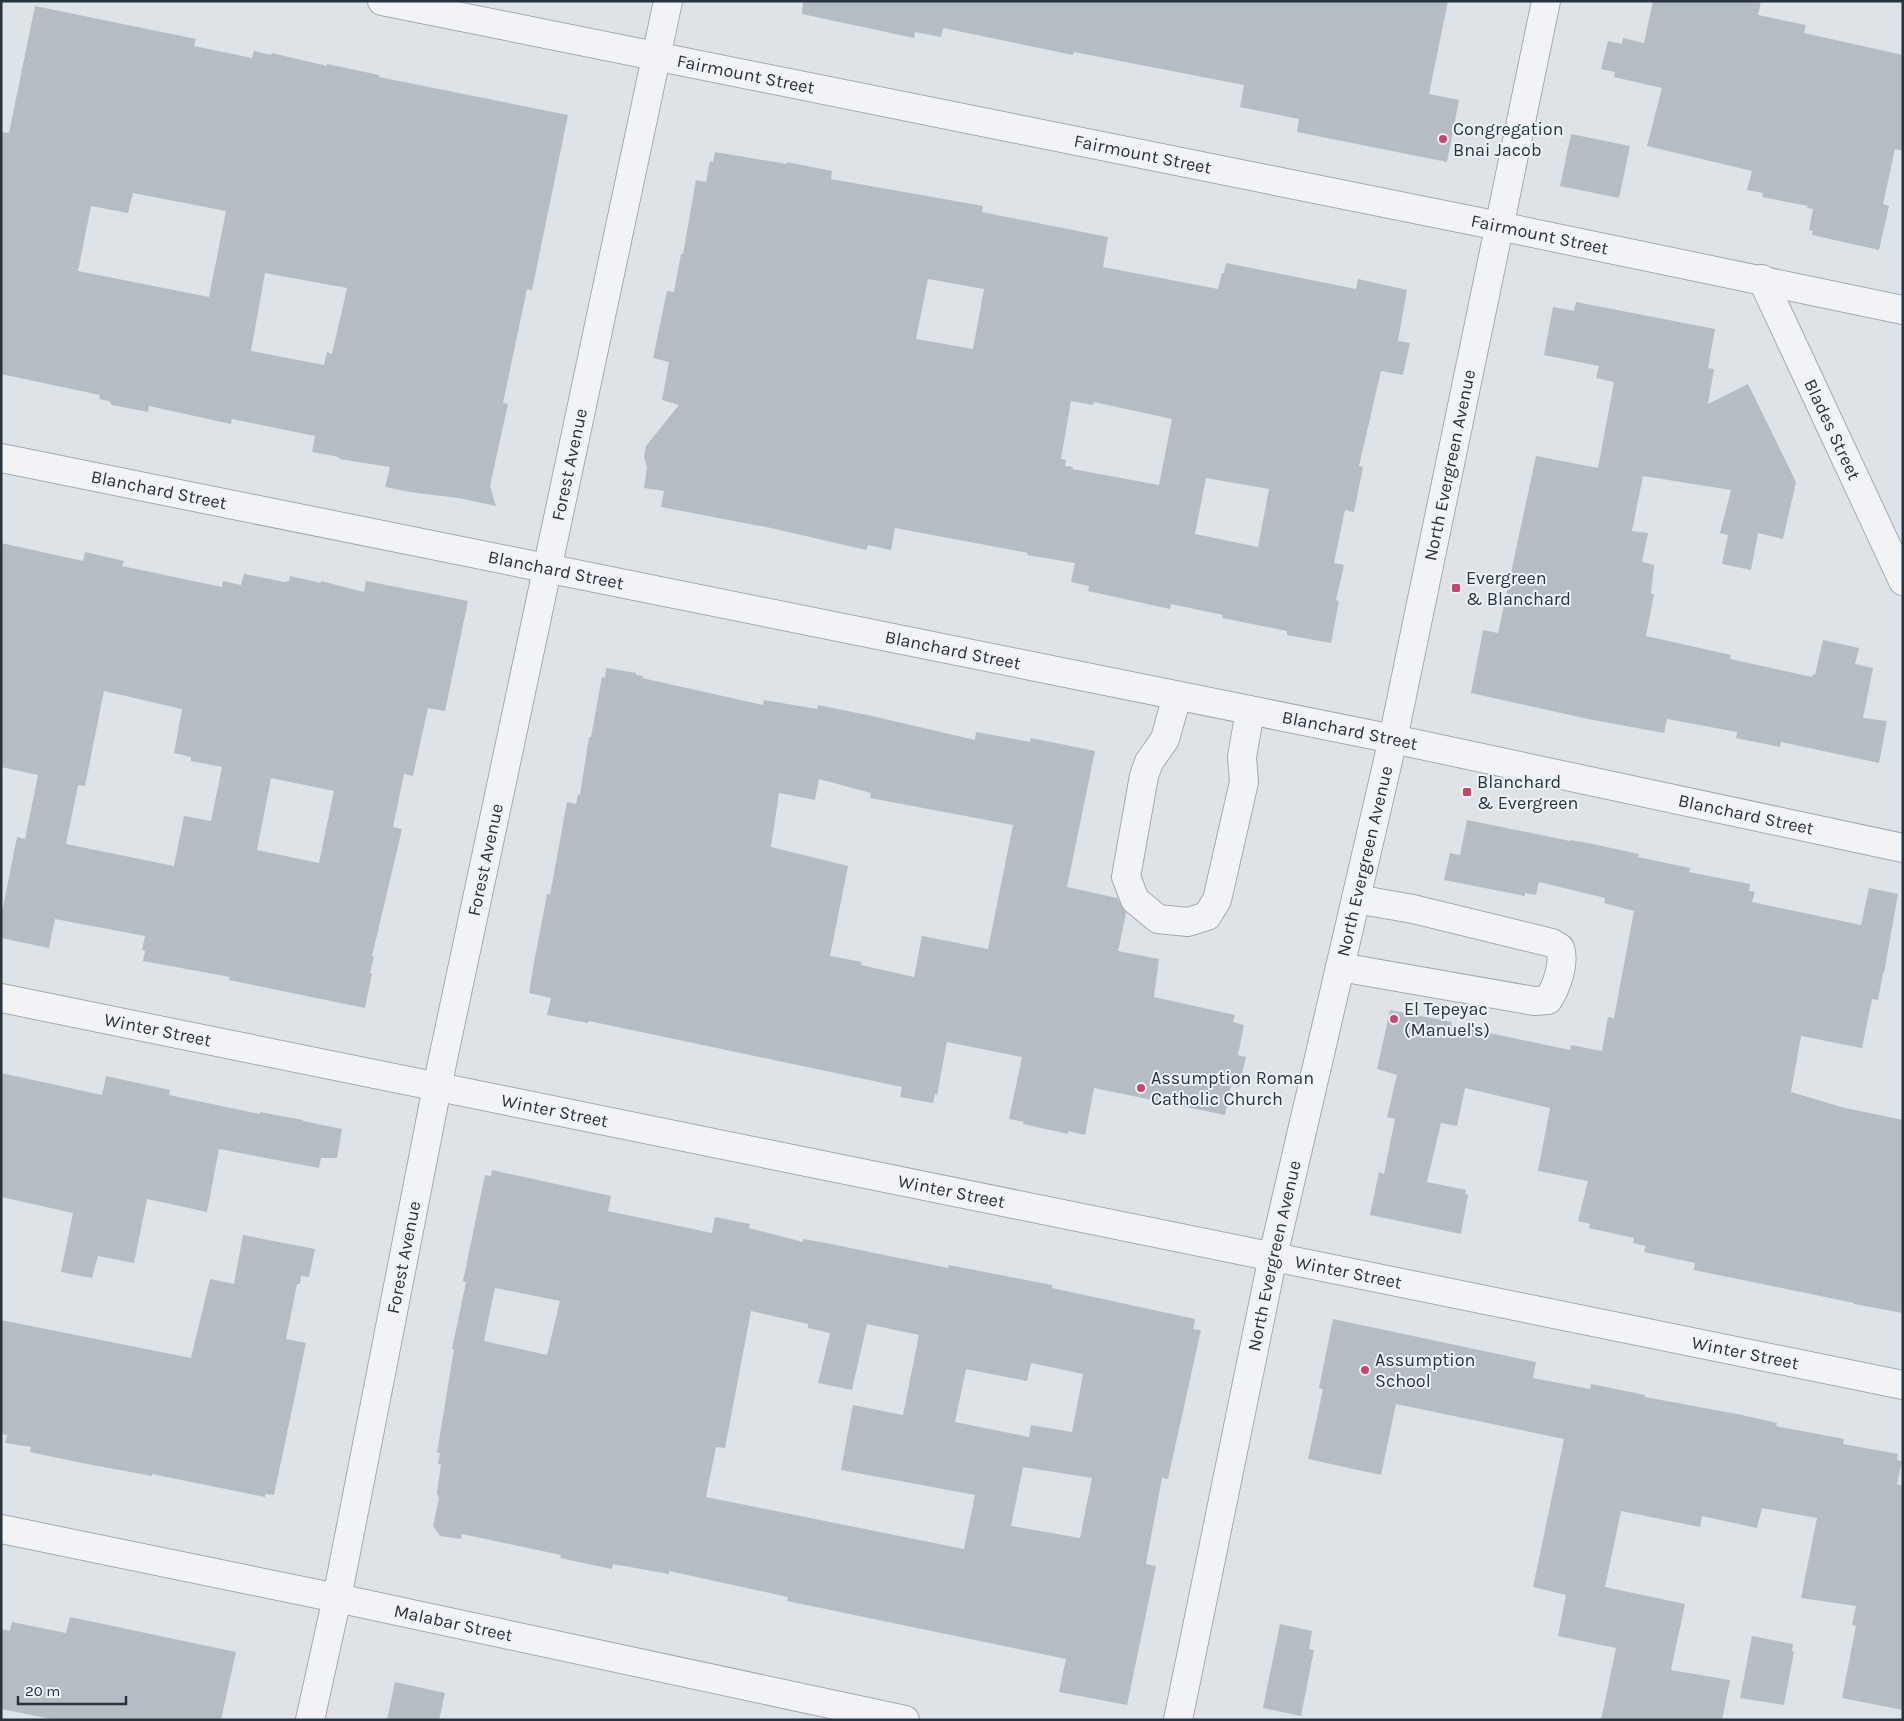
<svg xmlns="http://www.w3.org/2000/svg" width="1904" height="1721" font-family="Karla,sans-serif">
<rect width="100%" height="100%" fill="#dee3e7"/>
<!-- building -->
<g fill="#b5bdc4" fill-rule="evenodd">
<path d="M803 1H1448L1429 94 1459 100 1447 162 1297 132 1299 119 1240 107 1244 85 1074 52 1073 55 943 28 941 37 915 32 914 38 802 14Z"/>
<path d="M1653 1H1761L1758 15 1806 25 1804 33 1903 55V151L1895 149 1883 204 1889 206 1879 250 1812 235 1813 231 1809 230 1813 209 1807 208 1808 206 1762 197 1763 193 1747 190 1752 171 1647 146 1662 88 1614 77 1615 72 1601 69 1608 41 1622 44 1623 38 1644 43Z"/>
<path d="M35 6 196 39 194 46 252 58 254 51 271 55 272 53 327 66V64L379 75V77L568 115 532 290 527 289 503 403 508 404 490 486 496 506 458 498 410 492 385 487 390 467 339 459V457L312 452 315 436 232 419 231 424 149 406 148 412 112 405 109 401 99 399 100 395 1 374V132L9 133ZM133 193 226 211 209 297 78 271 91 206 128 213ZM265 273 347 288 332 354 327 352 324 365 251 351Z"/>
<path d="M1571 134 1630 146 1619 198 1560 186Z"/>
<path d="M715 152 787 164V162L832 171 831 179 983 206 982 212 1108 237 1103 267 1218 289 1222 273H1224L1226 263 1356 289 1358 279 1407 290 1398 341 1410 343 1403 375 1381 371 1359 466 1363 467 1354 512 1345 510 1334 563 1344 565 1336 600 1339 601 1331 643 1287 635V631L1222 618 1223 615 1171 604 1170 609 1088 591 1089 586 1071 582 1075 563 1027 555 1028 553 895 528 891 550 868 545 866 550 771 528 661 507 664 491 644 488 647 467 644 456 646 446 679 405 662 400 669 362 653 358 667 291 674 292 681 254H683L696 180 706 182 710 161 713 162ZM928 279 984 289 973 349 916 339ZM1071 401 1093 405 1094 402 1172 419 1159 485 1072 469 1073 467 1065 466 1066 460 1061 459ZM1206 478 1269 489 1258 547 1195 534Z"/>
<path d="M1576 302 1715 329 1708 368 1714 369 1708 404 1748 384 1796 482 1783 539 1758 533 1751 570 1722 564 1728 535 1720 533 1731 490 1643 476 1632 531 1648 533 1642 562 1654 565 1651 594H1654L1646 636 1731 655 1730 659 1812 677 1813 674 1815 675 1823 640 1859 648 1855 664 1873 668 1863 718 1887 721 1879 763 1781 742 1780 747 1736 738 1737 732 1667 719 1664 733 1588 719 1471 693 1483 630 1498 633 1536 456 1598 468 1614 382 1596 378 1599 366 1544 355 1553 307 1574 311Z"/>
<path d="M1 543 83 561 85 552 124 561 122 566 222 587 223 581 241 585 244 574 285 582 289 581 290 576 321 583V581L364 592 366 581 468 601 445 711 428 708 413 776 404 774 393 827 402 829 372 956 374 957 370 973H372L365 1008 229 980 230 977 143 961 145 951 142 950 145 936 55 919 49 948 1 938V917L17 837 25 839 38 775 1 767ZM104 691 182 709 174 753 191 757V761L222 767 211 821 184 816 174 866 66 844 78 785 85 786ZM271 778 334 791 319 863 257 850Z"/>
<path d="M606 668 636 673V675L643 676 642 678 763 705 764 700 817 709 818 705 872 716 975 740 976 732 1030 742 1031 738 1095 751 1067 887 1117 898 1126 913 1118 951 1159 959 1154 997 1235 1015 1233 1022 1244 1025 1238 1055 1246 1057 1239 1087 1231 1085 1225 1115 1094 1088 1085 1135 1068 1131V1134L1023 1124 1024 1122 1009 1119 1022 1057 947 1042 937 1095 935 1094 933 1103 900 1097 902 1087 589 1021 588 1023 547 1015 551 998 529 993 533 968 547 894 550 895 567 802 576 804 578 794 580 795 589 737H591L602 677 605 678ZM819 779 871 793 870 798 1013 825 988 949 922 936 914 977 861 965 862 962 830 956 848 866 771 847 779 793 815 800Z"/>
<path d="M1467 820 1570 841V840L1588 843 1639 854 1638 857 1690 868 1689 872 1750 884 1749 891 1755 892 1752 902 1861 925 1869 888 1898 894 1884 973H1883L1878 1000 1872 999 1862 1048 1801 1036 1791 1092 1845 1108 1903 1120V1313L1854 1304V1303L1694 1270 1695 1263 1644 1252 1646 1246 1633 1243 1634 1238 1589 1228 1590 1224 1578 1221 1588 1181 1538 1171 1550 1108 1465 1088 1457 1126 1441 1123 1427 1182 1466 1190 1465 1194 1468 1195 1461 1234 1370 1215 1379 1172 1384 1174 1395 1119 1387 1117 1397 1075 1377 1069 1390 1010 1452 1022 1451 1025 1570 1050 1571 1045 1602 1051 1608 1017 1614 1018 1634 911 1604 903 1605 898 1539 882 1536 895 1525 893V896L1444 880 1450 853 1460 855Z"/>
<path d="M1 1073 102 1095 106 1076 170 1090 169 1095 260 1114V1112L303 1120V1121L342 1129 337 1158H321L319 1168 219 1149 207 1212 147 1199 134 1263 98 1256 92 1278 61 1272 73 1213 1 1197Z"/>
<path d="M492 1170 611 1196 608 1211 712 1233 715 1217 750 1224 749 1228 803 1242V1239L821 1242 948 1268 949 1265 1052 1285V1288L1195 1319 1193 1329 1201 1330 1168 1479 1162 1478 1146 1564 1156 1566 1127 1705 1059 1692 1066 1659 787 1601 788 1597 669 1571V1574L613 1564 612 1569 560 1558 561 1555 462 1534 461 1539 440 1536 433 1526 439 1498 437 1493 441 1464H438L440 1453H437L454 1349H452L466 1282 463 1281 485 1175 491 1176ZM495 1288 560 1301 547 1355 484 1341ZM751 1311 808 1324V1328L830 1333 818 1383 852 1390 867 1324 919 1335 903 1415 853 1405 841 1470 975 1495 964 1549 706 1497 716 1447 725 1448ZM1031 1363 1083 1374 1072 1432 1031 1425 1029 1437 955 1422 966 1369 1027 1381ZM1023 1467 1092 1478 1080 1538 1011 1526Z"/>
<path d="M243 1235 315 1249 309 1277 301 1276 300 1284H297L286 1339 306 1343 274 1495 265 1494V1497L152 1474V1476L77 1462 30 1452 31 1447 5 1443 7 1435 1 1434V1320L191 1358 210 1279 234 1284Z"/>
<path d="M1333 1319 1536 1362 1533 1378 1590 1389 1591 1384 1645 1395V1397L1742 1415 1777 1423 1776 1426 1844 1439 1843 1444 1898 1454 1897 1460 1902 1461 1897 1484 1903 1486V1710L1842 1698 1856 1626 1852 1625 1856 1606 1801 1598 1817 1518 1762 1508 1757 1528 1702 1516 1700 1527 1621 1511 1605 1587 1685 1604 1671 1670 1730 1680 1722 1720H1601L1616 1648 1558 1636 1566 1595 1533 1587 1564 1439 1396 1404 1381 1475 1308 1459 1323 1389 1319 1388Z"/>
<path d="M70 1617 236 1652 221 1720H56L1 1709V1629L10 1631 12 1622 66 1633Z"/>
<path d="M1280 1624 1312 1631 1309 1649 1314 1650 1301 1716 1263 1708Z"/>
<path d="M1752 1636 1793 1644 1792 1651 1794 1652 1784 1705 1740 1698Z"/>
<path d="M395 1682 445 1693 439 1720H387Z"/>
</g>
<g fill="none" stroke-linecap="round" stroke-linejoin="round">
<defs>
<g id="minor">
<path id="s1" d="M382 1 1499 226 1903 310"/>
<path id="s2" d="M1762 279 1903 581"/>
<path id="s3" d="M1 458 1393 739 1903 848"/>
<path d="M1177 696 1165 739 1149 762 1144 776 1126 877 1135 900 1158 919 1188 922 1207 916 1217 900 1244 782 1242 757 1250 711"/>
<path d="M1340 967 1534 1001 1548 1000C1557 986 1565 963 1560 948L1552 943 1413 909 1356 899"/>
<path id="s4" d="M1 998 1903 1385"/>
<path id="s5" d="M1 1529 337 1598 905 1720"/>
<path id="s6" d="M310 1720 337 1598 437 1087 668 1"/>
<path id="s7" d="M1178 1720 1273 1256 1393 739 1546 1"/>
</g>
</defs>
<!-- minor casing -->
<use href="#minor" stroke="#a3abb1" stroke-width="30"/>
<!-- minor -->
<use href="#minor" stroke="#f1f3f6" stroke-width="28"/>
</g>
<!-- markers -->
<g fill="#cb446e" stroke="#edf2f5" stroke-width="2">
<circle cx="1443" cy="139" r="5"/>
<rect x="1451" y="583" width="10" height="10" rx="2.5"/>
<rect x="1462" y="787" width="10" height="10" rx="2.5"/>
<circle cx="1394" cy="1019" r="5"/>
<circle cx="1141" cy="1088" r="5"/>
<circle cx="1365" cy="1370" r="5"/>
</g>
<g text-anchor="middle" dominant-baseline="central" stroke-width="4" stroke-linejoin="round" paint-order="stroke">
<!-- street labels -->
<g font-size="18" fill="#27333e" stroke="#edf2f5">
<text stroke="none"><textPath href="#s1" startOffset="371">Fairmount Street</textPath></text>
<text stroke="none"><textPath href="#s1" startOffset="776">Fairmount Street</textPath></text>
<text stroke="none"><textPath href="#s1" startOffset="1181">Fairmount Street</textPath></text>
<text stroke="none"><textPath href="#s2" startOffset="166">Blades Street</textPath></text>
<text stroke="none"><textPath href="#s6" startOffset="1282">Forest Avenue</textPath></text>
<text stroke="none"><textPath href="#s7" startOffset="1284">North Evergreen Avenue</textPath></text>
<text stroke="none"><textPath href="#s3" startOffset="161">Blanchard Street</textPath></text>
<text stroke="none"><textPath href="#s3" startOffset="566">Blanchard Street</textPath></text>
<text stroke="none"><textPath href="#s3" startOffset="971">Blanchard Street</textPath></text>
<text stroke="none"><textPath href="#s3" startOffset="1376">Blanchard Street</textPath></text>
<text stroke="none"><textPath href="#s3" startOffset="1781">Blanchard Street</textPath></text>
<text stroke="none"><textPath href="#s6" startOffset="878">Forest Avenue</textPath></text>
<text stroke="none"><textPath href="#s7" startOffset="879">North Evergreen Avenue</textPath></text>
<text stroke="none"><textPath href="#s4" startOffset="160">Winter Street</textPath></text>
<text stroke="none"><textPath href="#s4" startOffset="565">Winter Street</textPath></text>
<text stroke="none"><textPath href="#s4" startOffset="970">Winter Street</textPath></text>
<text stroke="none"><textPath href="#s7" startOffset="474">North Evergreen Avenue</textPath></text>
<text stroke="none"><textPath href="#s6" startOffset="472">Forest Avenue</textPath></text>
<text stroke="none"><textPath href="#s4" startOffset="1375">Winter Street</textPath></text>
<text stroke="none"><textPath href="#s4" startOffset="1780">Winter Street</textPath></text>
<text stroke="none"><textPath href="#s5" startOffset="462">Malabar Street</textPath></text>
</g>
<!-- poi labels -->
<g font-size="18" fill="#27333e" stroke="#edf2f5" text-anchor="start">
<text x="1453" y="129">Congregation<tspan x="1453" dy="21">Bnai Jacob</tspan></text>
<text x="1466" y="578">Evergreen<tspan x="1466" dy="21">&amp; Blanchard</tspan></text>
<text x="1477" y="782">Blanchard<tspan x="1477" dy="21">&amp; Evergreen</tspan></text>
<text x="1404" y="1009">El Tepeyac<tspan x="1404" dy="21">(Manuel's)</tspan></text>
<text x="1151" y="1078">Assumption Roman<tspan x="1151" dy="21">Catholic Church</tspan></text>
<text x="1375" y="1360">Assumption<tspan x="1375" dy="21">School</tspan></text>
</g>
</g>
<!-- border -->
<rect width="1904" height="1721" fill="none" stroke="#27333e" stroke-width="5"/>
<!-- scale -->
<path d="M18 1696v8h108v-8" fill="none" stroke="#27333e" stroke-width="2.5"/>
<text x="25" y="1696" font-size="15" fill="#27333e" stroke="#edf2f5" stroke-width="4" paint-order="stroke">20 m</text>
</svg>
